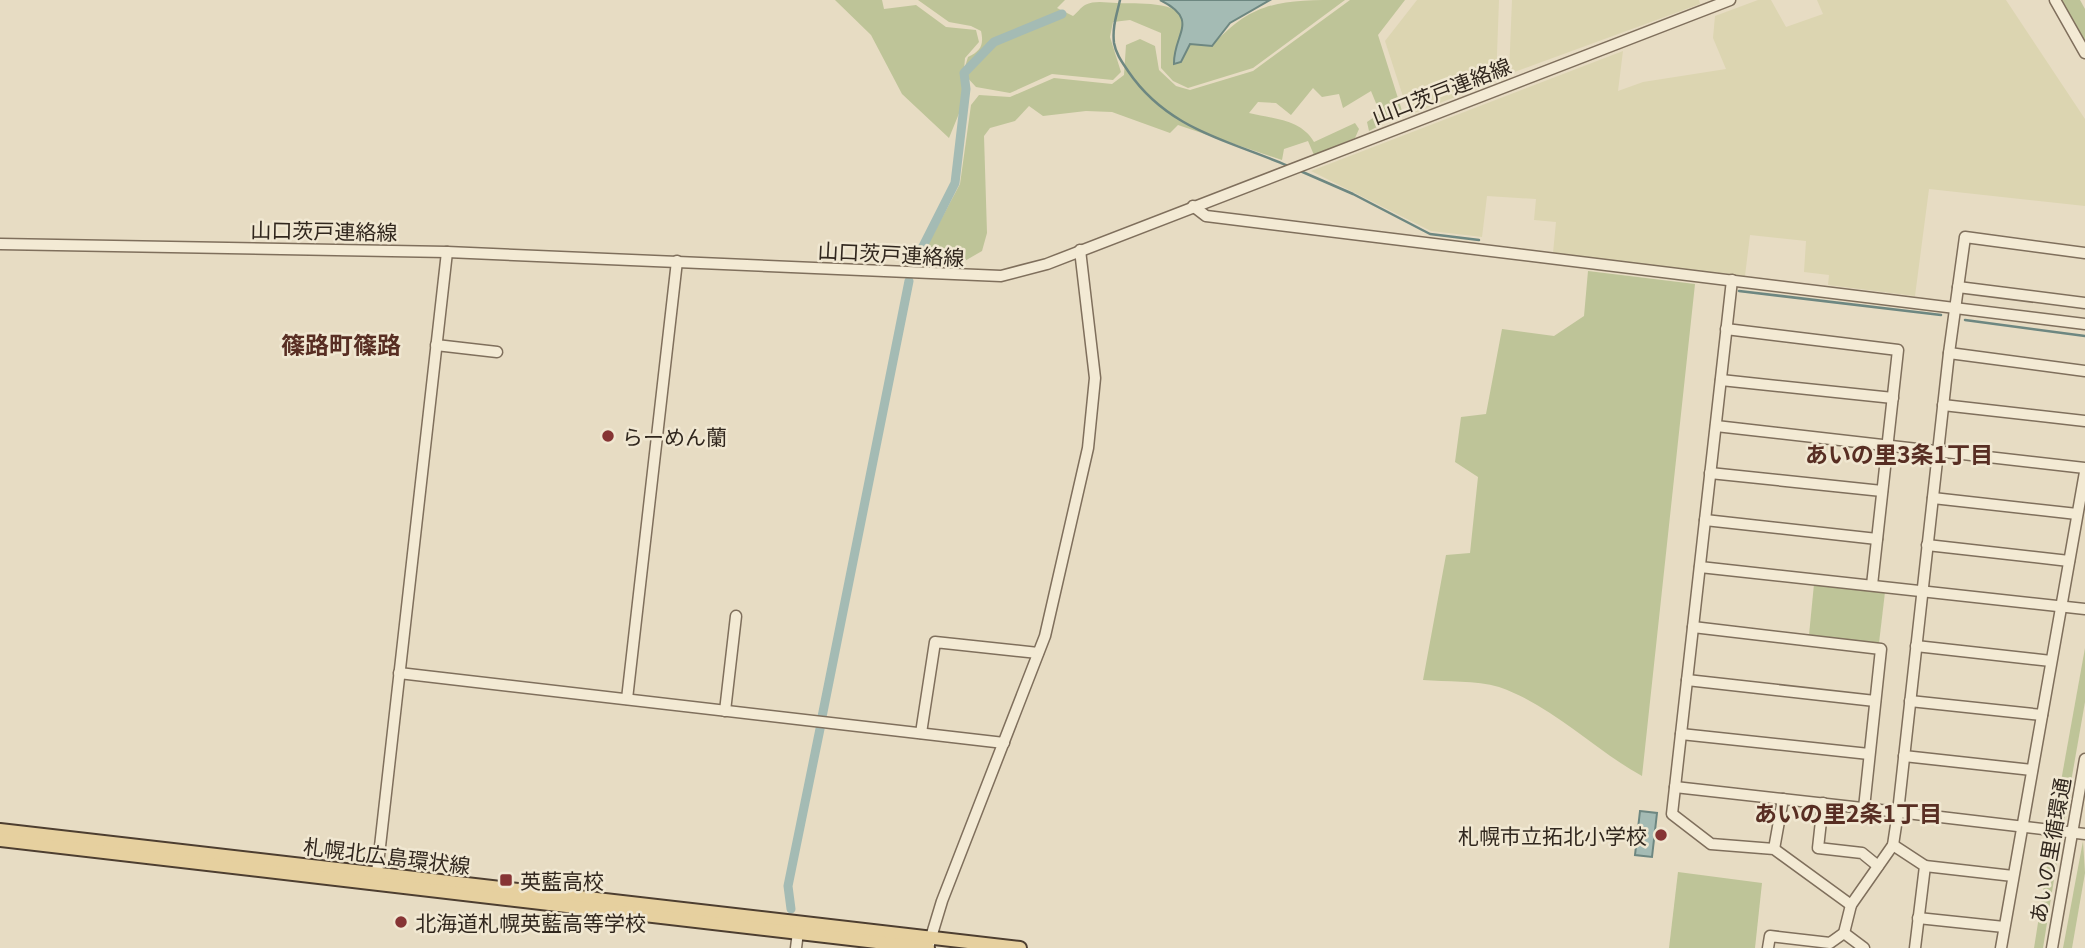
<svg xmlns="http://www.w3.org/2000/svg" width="2085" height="948" font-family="Georgia,'Noto Sans JP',serif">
<rect width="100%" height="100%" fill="#e7dcc3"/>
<!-- farmland -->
<g fill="#dcd5b1">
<path d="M1417 0H1499L1496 81 1409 115 1385 41Z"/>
<path d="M1512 0H1699L1700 4 1509 74Z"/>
<path d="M1758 0H1771L1786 27 1823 14 1817 0H2006L2085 119V206L1929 189 1915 296 1828 285 1829 275 1804 272 1806 241 1750 235 1745 276 1553 253 1556 222 1534 220 1536 199 1487 196 1482 237 1431 231 1311 171 1623 51 1618 91 1643 82 1726 69 1713 38 1715 16Z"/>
</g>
<!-- green -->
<g fill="#bec498">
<path d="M835 0H882L884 9 916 5 946 27 976 30 979 42 965 58 964 70 968 57C981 51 984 45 981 31L971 26 949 22 918 0H1065L1057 8 1073 16C1077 13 1081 7 1085 5 1096 0 1106 3 1117 3 1135 4 1181 0 1184 22 1185 37 1173 49 1174 64L1182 62 1189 44 1212 46C1253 0 1283 0 1345 0L1253 68 1188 88 1173 81 1161 68V33L1130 20 1113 22 1110 37 1121 72 1113 80 1052 74 1010 93 976 87 964 74 960 111 949 138 902 94 871 35Z"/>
<path d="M1350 0H1405L1378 35 1403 114 1369 131 1367 122 1380 113 1371 91 1343 108 1339 94 1322 97 1313 88 1291 115 1276 103 1258 102 1249 113C1274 119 1301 119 1314 142L1355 123 1359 129 1355 138 1314 155 1308 141 1284 149 1282 160 1178 125 1170 133 1112 112 1086 111 1043 116 1029 106 1015 121 990 128 984 136 987 233 982 251 956 266 928 264V244L960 184 971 105 979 95 1010 97 1054 78 1112 84 1124 75 1126 45 1140 39 1155 46 1159 70 1176 86 1190 90 1253 71Z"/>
<path d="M2061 0H2080L2085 9V44Z"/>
<path d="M1588 271 1695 284 1642 776C1593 749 1553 706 1499 687 1476 680 1446 682 1423 680L1446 555 1470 553 1478 477 1455 462 1461 417 1486 414 1502 329 1554 336 1584 316Z"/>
<path d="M1814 584 1885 592 1879 643 1809 635Z"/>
<path d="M2085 648V702L2064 822 2054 820Z"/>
<path d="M2051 841 2060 842 2043 948H2034Z"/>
<path d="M2083 841 2085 873 2072 948H2063Z"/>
<path d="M1678 872 1762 883 1755 948H1669Z"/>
</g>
<!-- water -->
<g fill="#a4bbb4" stroke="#6d8781" stroke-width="2">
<path d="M1160 0H1270L1230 23 1212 46 1190 44 1181 62 1174 64C1173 34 1201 20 1160 0Z"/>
<path d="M1640 811 1657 813 1652 857 1635 855Z"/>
</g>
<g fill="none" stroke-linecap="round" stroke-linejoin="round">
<!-- stream -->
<g stroke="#6d8781" stroke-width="2.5">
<path d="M1120 0C1117 14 1112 27 1114 43 1116 54 1122 62 1128 71 1168 130 1228 140 1288 166"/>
<path d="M1298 170 1353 194 1430 234 1479 240"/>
<path d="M1739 291 1941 315"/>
<path d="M1965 320 2085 336"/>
</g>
<!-- canal -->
<g stroke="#a4bbb4" stroke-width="9">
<path d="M913 266 955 183 966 89 964 73 994 42 1062 14"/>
<path d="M822 717 909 281"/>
<path d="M791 909 788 886 821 724"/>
</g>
<defs>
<g id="minor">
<path d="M2055 0 2085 53"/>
<path d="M1193 206 1206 216 2085 324"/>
<path d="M0 244 447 252 1001 276 1047 264 1730 0"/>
<path d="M2085 253 1965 237 1949 353 1898 812 2085 834"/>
<path d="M1732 280 1672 814 1711 844 1774 849 1851 905"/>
<path d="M1958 287 2085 303"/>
<path d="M1726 329 1898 350 1872 585"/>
<path d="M436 345 497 352"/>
<path d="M1949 353 2085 371"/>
<path d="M1721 380 1893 398"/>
<path d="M1943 405 2085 421"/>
<path d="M1716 426 2085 468"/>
<path d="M1710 473 1882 491"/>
<path d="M1933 498 2077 514"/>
<path d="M1705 520 1877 539"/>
<path d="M1927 545 2069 561"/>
<path d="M1700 567 2085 609"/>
<path d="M1693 627 1881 649 1864 808"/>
<path d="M1916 646 2051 661"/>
<path d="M399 673 1004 743"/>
<path d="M1687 680 1875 701"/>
<path d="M627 699 677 261"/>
<path d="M1910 701 2042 715"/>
<path d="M725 711 736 616"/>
<path d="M921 733 935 642 1038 653"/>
<path d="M1681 734 1869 754"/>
<path d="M1904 756 2032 770"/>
<path d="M1675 787 1898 812 1893 845 1851 905 1844 933 1830 943 1770 936 1768 948"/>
<path d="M1823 803 1818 848 1862 853 1878 866"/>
<path d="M1893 845 1925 866 1915 948"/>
<path d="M1774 849 1783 799"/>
<path d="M1925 866 2013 876"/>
<path d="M377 873 447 252"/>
<path d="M1918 918 2004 927"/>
<path d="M1844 933 1864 948"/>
<path d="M929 944 942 901 1045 636 1088 448 1095 378 1080 250"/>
<path d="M796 948 798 932"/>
<path d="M2001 948 2085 472"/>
<path d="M2052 948 2085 759"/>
</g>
<g id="major">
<path d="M0 830 1020 948"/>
<path d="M0 840 928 948"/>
</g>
</defs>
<!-- minor casing -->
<use href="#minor" stroke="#7f6f5c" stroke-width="13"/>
<!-- major casing -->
<use href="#major" stroke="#4d3e30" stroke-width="16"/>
<!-- minor -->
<use href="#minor" stroke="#f3ead4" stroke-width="10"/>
<!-- major -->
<use href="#major" stroke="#e6d09f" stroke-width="12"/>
</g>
<!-- markers -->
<g fill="#863434" stroke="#f0e7d1" stroke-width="2.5">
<circle cx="608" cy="436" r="7"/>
<circle cx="1661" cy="835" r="7"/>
<rect x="499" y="873" width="14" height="14" rx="3.5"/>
<circle cx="401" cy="922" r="7"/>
</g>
<g text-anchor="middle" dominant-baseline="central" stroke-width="5" stroke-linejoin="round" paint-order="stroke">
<!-- street labels -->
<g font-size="21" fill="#31271e" stroke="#f0e7d1">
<text transform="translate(1441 90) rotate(-21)">山口茨戸連絡線</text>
<text transform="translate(324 230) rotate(1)">山口茨戸連絡線</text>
<text transform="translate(891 253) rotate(3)">山口茨戸連絡線</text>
<text transform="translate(2049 850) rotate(-80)">あいの里循環通</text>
<text transform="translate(387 855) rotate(7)">札幌北広島環状線</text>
</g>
<!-- poi labels -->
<g font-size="21" fill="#31271e" stroke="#f0e7d1" text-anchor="start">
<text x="622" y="436">らーめん蘭</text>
<text x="1647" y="835" text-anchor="end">札幌市立拓北小学校</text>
<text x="520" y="880">英藍高校</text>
<text x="415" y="922">北海道札幌英藍高等学校</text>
</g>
<!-- neighbourhood labels -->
<g font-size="23" font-weight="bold" fill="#582e23" stroke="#f0e7d1">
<text x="1899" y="453">あいの里3条1丁目</text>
<text x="1848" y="812">あいの里2条1丁目</text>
</g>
<!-- quarter labels -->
<g font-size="24" font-weight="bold" fill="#582e23" stroke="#f0e7d1">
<text x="341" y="343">篠路町篠路</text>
</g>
</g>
</svg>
